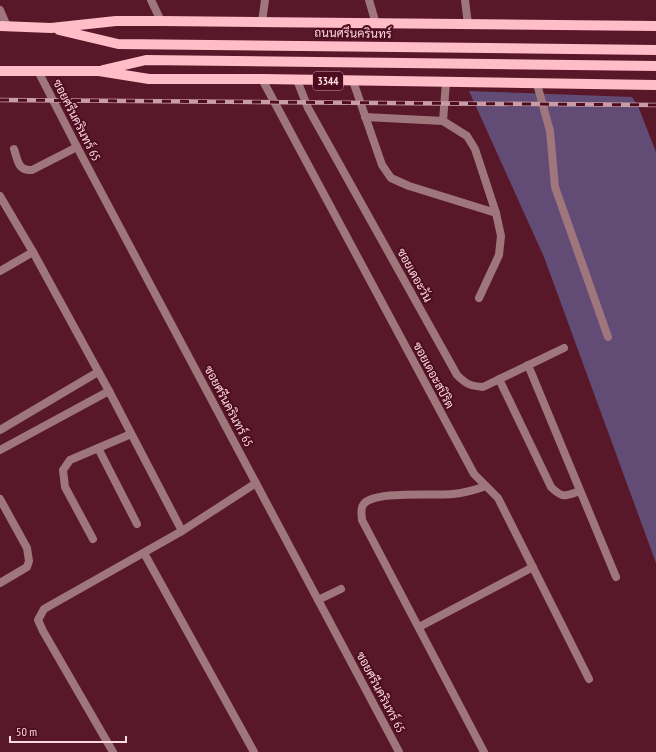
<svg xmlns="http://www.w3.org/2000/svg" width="656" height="752" font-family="'PT Sans Narrow',Sarabun,sans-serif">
<rect width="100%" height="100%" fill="#59182a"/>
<!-- green -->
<path fill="#624c76" d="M469 91 632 97 638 106 656 152V563L544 257Z"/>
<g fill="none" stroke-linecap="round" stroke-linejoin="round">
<!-- lane -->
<g stroke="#9e767c" stroke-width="8">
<path d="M465 0 468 24"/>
<path d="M262 22 265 0"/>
<path d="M353 81 382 165 391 178 409 186 496 213 501 236 499 255 479 298"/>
<path d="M446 82 443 121 467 136 475 149 496 213"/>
<path d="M365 117 443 121"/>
<path d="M14 149C18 161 18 171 32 170L77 147"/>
<path d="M0 271 33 252"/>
<path d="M0 430 98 372"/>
<path d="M98 448 137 524"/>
<path d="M0 450 109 391"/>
<path d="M0 499 27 548 29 561 27 567 0 583"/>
<path d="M93 539 65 487 63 470 70 460 131 434"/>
<path d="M318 600 341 589"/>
<path d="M419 627 533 567"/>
<path d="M484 752 362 520C362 516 360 510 363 505 372 490 435 496 453 494 464 493 475 490 486 486"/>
</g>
<!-- street -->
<g stroke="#9e767c" stroke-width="8">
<path d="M151 0 161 21"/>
<path d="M369 0 376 24"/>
<path d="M0 10 7 26"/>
<path d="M38 71 77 147 399 752"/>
<path d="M262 79 474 474 498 498 589 679"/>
<path d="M297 80 308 108 457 375C466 384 470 386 483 387L564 348"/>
<path d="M537 84 550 131 555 187 608 337"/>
<path d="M0 196 33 252 109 391 182 531"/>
<path d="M528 365 616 577"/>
<path d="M499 379 551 487C563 499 565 496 580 491"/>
<path d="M144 553 254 752"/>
<path d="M113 752 43 631 38 620 44 609 182 531 256 483"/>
</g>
<!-- primary -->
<g stroke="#febdc7" stroke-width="10">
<path d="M0 26 51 28 116 21H161L656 26"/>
<path d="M59 30 118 44 656 50"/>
<path d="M103 70 146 60 656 66"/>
<path d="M0 71H99L149 79H262L656 85"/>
</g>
<defs>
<path id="rail" d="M0 100 656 105"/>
</defs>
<!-- rail casing -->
<use href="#rail" stroke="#c99da6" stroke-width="4.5"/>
<!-- rail -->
<use href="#rail" stroke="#4d0c20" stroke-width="3" stroke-dasharray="9" stroke-linecap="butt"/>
</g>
<g text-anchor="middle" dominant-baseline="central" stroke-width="4" stroke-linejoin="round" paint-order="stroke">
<!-- shield labels -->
<rect fill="#4d0c20" stroke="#c89ca6" stroke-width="1" x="313" y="72" width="30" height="18" rx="3"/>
<g font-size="11" font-weight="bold" fill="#fcdadf">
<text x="328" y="81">3344</text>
</g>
<!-- street labels -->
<g font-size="12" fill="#fcdadf" stroke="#4d0c20">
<text transform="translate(353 33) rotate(1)">ถนนศรีนครินทร์</text>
<text transform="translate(77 120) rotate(63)">ซอยศรีนครินทร์ 65</text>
<text transform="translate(415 275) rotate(61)">ซอยเดอะวัน</text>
<text transform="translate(434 375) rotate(62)">ซอยเดอะสปิริต</text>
<text transform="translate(229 406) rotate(62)">ซอยศรีนครินทร์ 65</text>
<text transform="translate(381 692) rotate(62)">ซอยศรีนครินทร์ 65</text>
</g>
</g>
<!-- scale -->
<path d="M10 736v6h116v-6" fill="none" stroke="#fcdadf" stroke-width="2"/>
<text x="16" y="736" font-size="12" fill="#fcdadf" stroke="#4d0c20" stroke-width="3" paint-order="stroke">50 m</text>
</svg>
